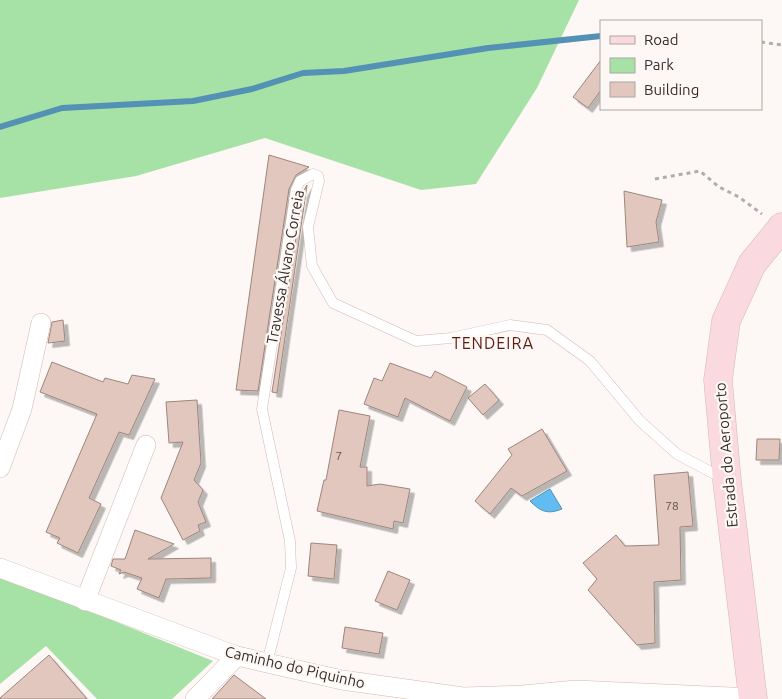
<svg xmlns="http://www.w3.org/2000/svg" width="782" height="699" font-family="Ubuntu,sans-serif">
<defs>
<filter id="shadow"><feDropShadow dx="4.5" dy="4.5" stdDeviation="0" flood-color="#0004"/></filter>
</defs>
<rect width="100%" height="100%" fill="#fdf8f5"/>
<!-- green -->
<g fill="#a6e2a5">
<path d="M0 0H579L537 88 476 184 421 190 265 138 136 176 0 198Z"/>
<path d="M0 575 213 661 172 699H97L46 646 0 684Z"/>
</g>
<!-- water -->
<path fill="#60bcf1" stroke="#5391b5" d="M550 489 562 509C547 515 540 511 530 501Z"/>
<g fill="none" stroke-linecap="round" stroke-linejoin="round">
<!-- stream -->
<path stroke="#5391b5" stroke-width="6" d="M0 127 62 108 193 101 252 89 303 73 344 71 488 48 601 36"/>
</g>
<!-- building -->
<g fill="#e1c7bd" stroke="#9d857c" filter="url(#shadow)">
<path d="M601 60V90L588 108 573 97Z"/>
<path d="M269 155 309 167 296 175 289 189 258 391 236 390Z"/>
<path d="M307 185 277 393 272 392 303 192Z"/>
<path d="M624 191 662 200 656 222 659 242 627 247Z"/>
<path d="M63 320 65 341 48 343 52 322Z"/>
<path d="M52 362 103 382 105 378 128 384 132 375 155 379 129 435 119 432 89 498 101 504 78 553 57 543 60 538 46 532 97 414 40 392Z"/>
<path d="M390 363 431 378 435 371 467 387 450 421 405 398 398 417 364 404 374 378 382 381Z"/>
<path d="M485 384 499 400 483 415 468 398Z"/>
<path d="M197 400 201 463 194 480 203 490 198 502 206 522 198 525 200 531 183 540 161 498 183 442 169 443 166 402Z"/>
<path d="M339 410 370 416 360 467H367V486L380 484 410 489 403 523 394 521 393 529 317 511 324 480H326Z"/>
<path d="M542 429 567 471 522 496 511 488 490 514 475 501 512 455 508 449Z"/>
<path d="M757 439H780L779 460H756Z"/>
<path d="M688 472 693 526 680 527 681 580 654 582 655 643 637 645 588 590 597 579 583 563 616 535 625 546 659 545 654 475Z"/>
<path d="M135 530 174 544 148 559 211 558V578L166 579 159 598 137 589 142 578 124 572 119 574 121 570 111 566 113 559H125Z"/>
<path d="M311 543 337 545 334 579 308 576Z"/>
<path d="M388 571 410 580 397 610 375 601Z"/>
<path d="M345 627 383 633 379 654 342 648Z"/>
<path d="M49 655 87 699H0V698Z"/>
<path d="M234 675 266 699H212Z"/>
</g>
<g fill="none" stroke-linecap="round" stroke-linejoin="round">
<defs>
<path id="service" d="M267 663 291 568 290 541 262 409 296 190 300 181 313 174 318 176 319 181 308 227 312 266 333 303 416 341 451 338 510 325 547 330 590 361 640 421 677 454 724 479"/>
<g id="minor">
<path d="M0 468 22 409 41 323"/>
<path d="M0 568 237 656 342 680 463 697 523 695 576 690 753 698"/>
<path d="M85 601 146 445"/>
<path d="M195 699 237 656"/>
</g>
<path id="secondary" d="M753 699 727 481 718 380 726 321 752 264 782 227"/>
</defs>
<!-- service casing -->
<use href="#service" stroke="#d3b9af" stroke-width="11"/>
<!-- minor casing -->
<use href="#minor" stroke="#d3b9af" stroke-width="20"/>
<!-- secondary casing -->
<use href="#secondary" stroke="#d3b9af" stroke-width="29"/>
<!-- path -->
<g stroke="#b3ada9" stroke-width="3" stroke-dasharray="4 4" stroke-linecap="butt">
<path d="M761 42 782 45"/>
<path d="M655 179 700 171 719 187 739 197 762 214"/>
</g>
<!-- service -->
<use href="#service" stroke="#fff" stroke-width="10"/>
<!-- minor -->
<use href="#minor" stroke="#fff" stroke-width="19"/>
<!-- secondary -->
<use href="#secondary" stroke="#fbd9e0" stroke-width="28"/>
</g>
<g text-anchor="middle" dominant-baseline="central" stroke-width="4.5" stroke-linejoin="round" paint-order="stroke">
<!-- number labels -->
<g font-size="12" fill="#61534d">
<text x="339" y="455">7</text>
<text x="672" y="505">78</text>
</g>
<!-- street labels -->
<g font-size="15" fill="#362c28" stroke="#fdf8f5">
<text transform="translate(285 267) rotate(-80)">Travessa Álvaro Correia</text>
<text transform="translate(726 455) rotate(-95)">Estrada do Aeroporto</text>
<text transform="translate(295 667) rotate(13)">Caminho do Piquinho</text>
</g>
<!-- neighbourhood labels -->
<g font-size="16" letter-spacing="1" fill="#5e1b12" stroke="#fdf8f5">
<text x="493" y="343">TENDEIRA</text>
</g>
</g>
<!-- legend -->
<rect x="600" y="20" width="162" height="90" fill="#fdf8f5" stroke="#ada6a3"/>
<rect x="610" y="36" width="25" height="8" fill="#fbd9e0" stroke="#ada6a3"/>
<text x="644" y="45" font-size="15" fill="#362c28">Road</text>
<rect x="610" y="58" width="25" height="15" fill="#a6e2a5" stroke="#ada6a3"/>
<text x="644" y="70" font-size="15" fill="#362c28">Park</text>
<rect x="610" y="82" width="25" height="15" fill="#e1c7bd" stroke="#ada6a3"/>
<text x="644" y="95" font-size="15" fill="#362c28">Building</text>
</svg>
